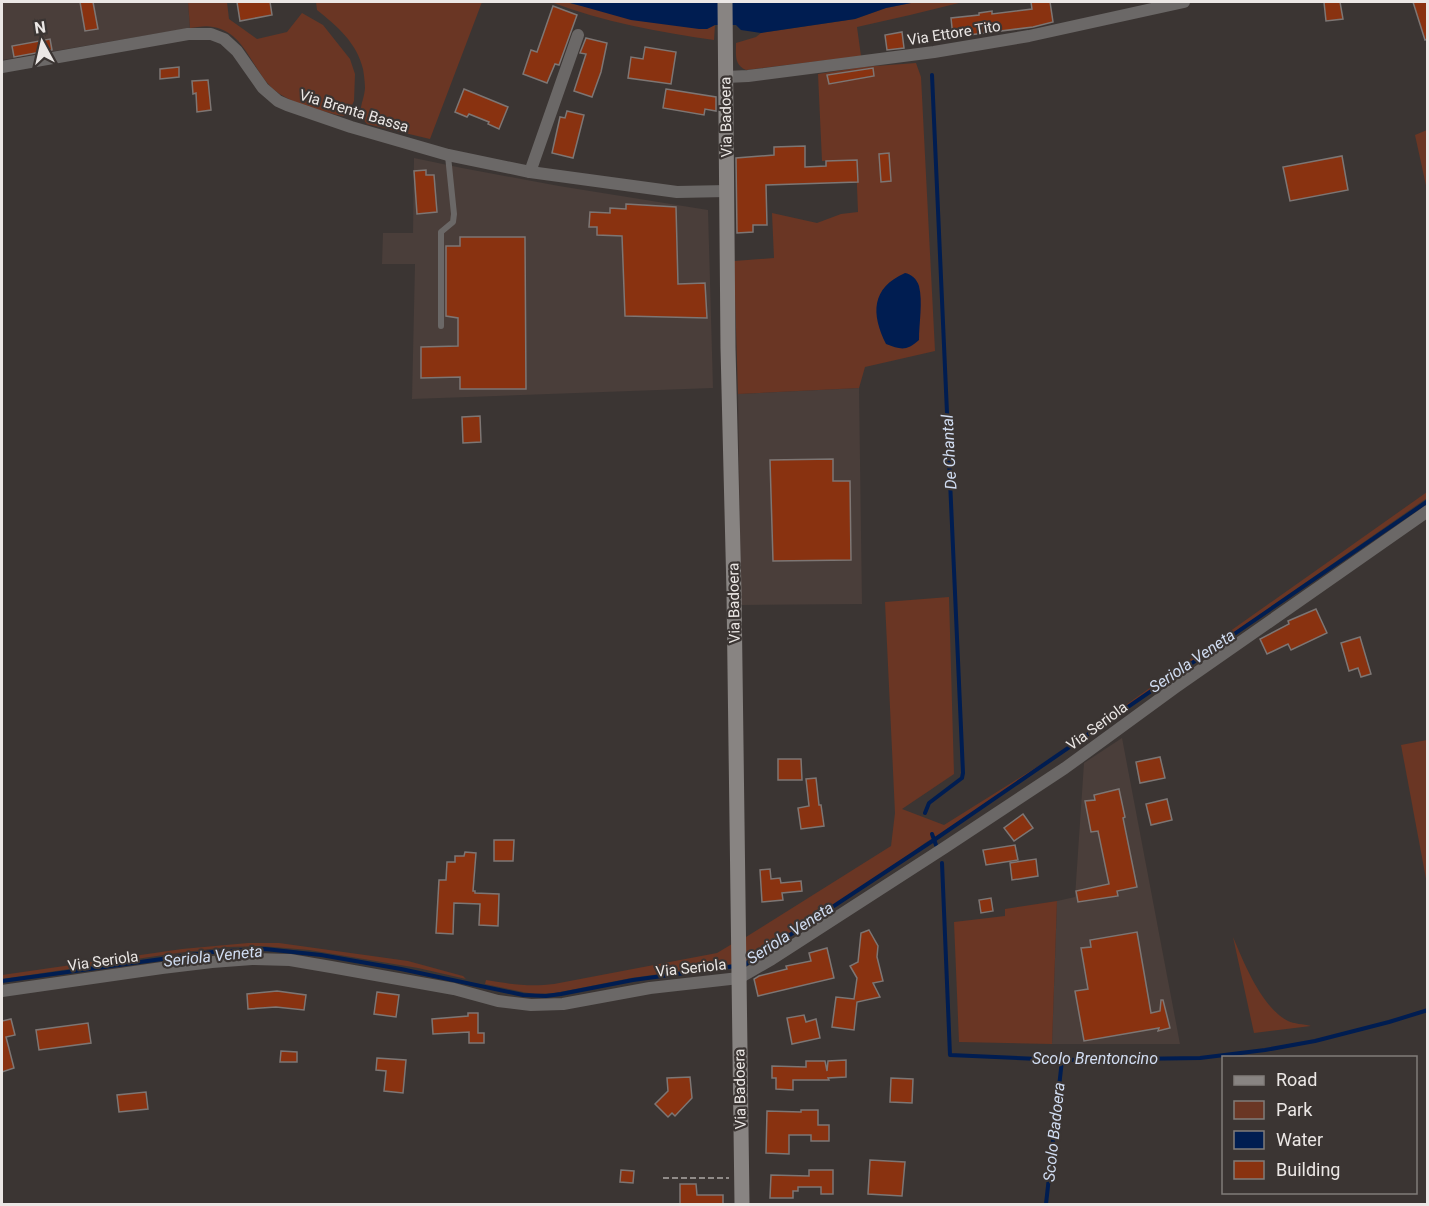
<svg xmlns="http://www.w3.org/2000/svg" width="1429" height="1206" font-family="Roboto,sans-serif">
<rect width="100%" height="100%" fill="#3b3533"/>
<!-- built -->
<g fill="#4a3e3a">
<path d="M2 2H188L190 28 2 60Z"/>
<path d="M414 158 462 168 559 186 708 210 713 388 412 399 415 264H382L383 233H413Z"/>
<path d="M859 388 862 604 741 605 738 394Z"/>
<path d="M1122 738 1180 1044H1052L1057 901 1075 897 1084 763Z"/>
</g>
<!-- green -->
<g fill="#6a3624">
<path d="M188 2H227L229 19 257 39 287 32 302 13 323 25 350 59 355 74 354 101 349 111 344 116 337 115C316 109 291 104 273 89 252 70 245 32 213 27 206 25 198 27 190 28Z"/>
<path d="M316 2H482L430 139 367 124C355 111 364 103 365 88 365 83 364 75 363 69 357 43 337 26 317 10Z"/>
<path d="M551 2H567L572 4 707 29 715 25 714 40C659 32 603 22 551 2Z"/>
<path d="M916 2H963L910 15 857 27 861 56 746 70C734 65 736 55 736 43L756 37 761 33 855 19 886 8Z"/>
<path d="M916 63 921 77 935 351 865 367 859 388 738 394 734 261 774 258 772 213 817 223 841 214 858 212 856 161H822L818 74 862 67Z"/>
<path d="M1427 130H1428L1427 190 1415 135Z"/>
<path d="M1427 492V498L989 803 925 843 859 890 756 956 745 961 746 937 891 846 895 813 885 602 949 597 954 774 902 809 944 825 1048 760Z"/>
<path d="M1427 740H1428L1427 884 1401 745Z"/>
<path d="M1057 901 1052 1044 959 1042 954 922 1005 916V909Z"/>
<path d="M1233 937C1244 963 1262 1008 1288 1021 1294 1024 1303 1024 1311 1026L1254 1033Z"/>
<path d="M248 943H279L408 961 463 976 466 979 418 968 309 950 261 946 227 947 177 953 2 979V975L182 949Z"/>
<path d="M732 944V964L631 978 555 993 535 994 523 992 485 984 486 980C510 984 529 987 554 984L717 953Z"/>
</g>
<!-- water -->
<g fill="#001d51">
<path d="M567 2H916L886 8 855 19 761 33 741 30 736 25H715L707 29H699L631 20Z"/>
<path d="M905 273C911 274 917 279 919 286 923 302 919 323 919 340 907 351 901 350 886 344 871 314 871 288 905 273Z"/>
</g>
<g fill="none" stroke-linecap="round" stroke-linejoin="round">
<!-- stream -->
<g stroke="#001d51" stroke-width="4">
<path d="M925 813 929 803 962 778 963 773 932 75"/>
<path d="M932 834 936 845"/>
<path d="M942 863 950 1055 1062 1060 1200 1058 1265 1050 1315 1041 1389 1022 1428 1010"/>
<path d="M743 965 746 964 934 840 1428 501"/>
<path d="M2 981 213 952 265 949 321 955 401 969 523 995 546 996 561 994 633 980 736 966"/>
<path d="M1046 1204 1062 1060"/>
</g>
</g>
<!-- building -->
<g fill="#893210" stroke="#7d7674" stroke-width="1.5">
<path d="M80 2H93L98 29 85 31Z"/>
<path d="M237 2H270L272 15 240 21Z"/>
<path d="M1031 2H1050L1053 22 1033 27 953 37 951 18 979 15V13L992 11V14L1032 9Z"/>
<path d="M1324 2H1340L1343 19 1326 21Z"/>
<path d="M1413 2H1428V39L1425 40Z"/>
<path d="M553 6 577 15 559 65 555 64 547 83 523 74 531 50 537 52Z"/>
<path d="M902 32 904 48 887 50 885 35Z"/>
<path d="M586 38 607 43 601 72 592 97 574 91 586 54 580 53Z"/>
<path d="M50 39 52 50 14 57 12 46Z"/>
<path d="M645 47 676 52 671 84 628 78 631 57 643 59Z"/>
<path d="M179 67V77L160 79V69Z"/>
<path d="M873 68 874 76 829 84 827 75Z"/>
<path d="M208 80 211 110 197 112 196 93 193 94 192 81Z"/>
<path d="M464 89 508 107 499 129 488 124 489 122 469 114 467 117 455 112Z"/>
<path d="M666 89 716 97V111L705 109 704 115 663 108Z"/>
<path d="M567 111 584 115 573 158 552 153 560 117 565 118Z"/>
<path d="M805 146V167L826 166V161L857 160 858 182 766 185 767 225H753V232L737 233 736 158 774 155V147Z"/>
<path d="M889 153 891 181 881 182 879 154Z"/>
<path d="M1342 156 1348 190 1290 201 1283 167Z"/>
<path d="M426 170V175H434L437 212 417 214 414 171Z"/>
<path d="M626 204 676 207 678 284 705 283 707 318 625 316 622 236 597 235V227H589L590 212 610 213V208L626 209Z"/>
<path d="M460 237H525L526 389H460V377L421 378V347L458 346V318L446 316V246H460Z"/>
<path d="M480 416 481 442 463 443 462 417Z"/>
<path d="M833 459V481H850L851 560 773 561 770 460Z"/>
<path d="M1316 609 1327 633 1291 650 1288 644 1267 654 1260 639 1289 624 1288 621Z"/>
<path d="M1360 637 1371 674 1361 677 1358 668 1349 671 1341 643Z"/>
<path d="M1160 757 1165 778 1140 783 1136 762Z"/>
<path d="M778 759H801L802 780H778Z"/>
<path d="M816 778 819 805H821L824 826 801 829 798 808 809 806 806 779Z"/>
<path d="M1119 789 1125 817 1123 818 1137 887 1117 891 1118 896 1078 902 1076 891 1109 884 1098 831 1091 832 1085 801 1095 800 1094 795Z"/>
<path d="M1167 799 1172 820 1151 825 1146 804Z"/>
<path d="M1023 814 1033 828 1014 841 1004 828Z"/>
<path d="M494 840H514L513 861H494Z"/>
<path d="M1015 845 1018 860 986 865 983 850Z"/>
<path d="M465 852 476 853 473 891H475V893L499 894 498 926 479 925 480 904 454 903 453 934 436 933 439 880H446L447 862H455V856H464Z"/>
<path d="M1036 859 1038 876 1012 880 1010 863Z"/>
<path d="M770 869 771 879 780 878 781 883 801 881 802 891 782 893 783 900 762 902 760 870Z"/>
<path d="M991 898 993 911 981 913 979 900Z"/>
<path d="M869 930 878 946 877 957 883 981 873 983 880 997 857 1002 854 1030 832 1027 836 997 854 999 857 978 850 966 858 962 861 933Z"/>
<path d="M1137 932 1151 1013 1160 1011 1161 1000H1163L1170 1028 1158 1031 1159 1028 1084 1041 1075 991 1088 989 1081 948 1091 947 1090 940Z"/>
<path d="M827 948 834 978 758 996 754 979 759 976 787 969 786 966 811 961 809 953Z"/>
<path d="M277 991 306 995 304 1010 276 1007 248 1009 247 994Z"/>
<path d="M377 992 399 995 396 1017 374 1014Z"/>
<path d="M468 1013H478V1033H484V1043H469V1032L433 1034 432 1019 468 1016Z"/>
<path d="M804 1015 806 1022 816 1019 820 1038 792 1044 787 1018Z"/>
<path d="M11 1019 15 1035 6 1037 14 1068 2 1072V1021Z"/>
<path d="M88 1023 91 1043 39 1050 36 1030Z"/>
<path d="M281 1051 297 1052V1062H280Z"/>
<path d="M377 1058 406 1060 403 1093 384 1091 386 1071 376 1070Z"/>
<path d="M846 1060V1077L828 1078 829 1080H793V1090L776 1089V1078H772V1066L806 1067V1061H825L827 1071 828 1061Z"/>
<path d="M690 1077 692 1098 675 1116 672 1113 668 1117 655 1104 668 1091 667 1078Z"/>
<path d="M891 1078 913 1079 912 1103 890 1102Z"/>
<path d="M146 1092 148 1109 119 1112 117 1095Z"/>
<path d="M801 1110H818V1125H829V1141H811V1135H789V1154L766 1153 767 1111 801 1112Z"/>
<path d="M870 1160 905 1162 902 1196 868 1194Z"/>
<path d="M621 1170 634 1171 633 1183 620 1182Z"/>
<path d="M809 1170H833V1194H821V1187H798V1191H793V1198H770L771 1175 809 1176Z"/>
<path d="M680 1184H696L697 1195H723V1204H680Z"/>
</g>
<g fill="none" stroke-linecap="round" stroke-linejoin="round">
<!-- path -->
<path stroke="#908b89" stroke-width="2" stroke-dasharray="6 3" stroke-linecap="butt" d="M663 1178H729"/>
<!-- service -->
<path stroke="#6b6867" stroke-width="6" d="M441 326V232L453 222 454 214 448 156"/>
<!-- minor -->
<g stroke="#6b6867" stroke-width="12">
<path d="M2 67 188 34H211L224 39 237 51 263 88 278 101 287 105 351 127 448 155 530 172 677 192 727 191"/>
<path d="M726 77 748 76 934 52 1029 36 1184 2"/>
<path d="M530 172 578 35"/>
<path d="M2 991 162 968 212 962 252 959 290 960 331 967 454 989 498 1001 531 1005 563 1004 650 988 739 978 772 959 944 848 1065 768 1176 687 1428 511"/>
</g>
<!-- secondary -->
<path stroke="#888482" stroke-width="15" d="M725 2 728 348 734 592 742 1204"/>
</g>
<g text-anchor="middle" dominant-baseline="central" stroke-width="4.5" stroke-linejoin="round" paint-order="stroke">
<!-- street labels -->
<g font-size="15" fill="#ebe7e5" stroke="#3b3533">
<text transform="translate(954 33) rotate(-9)">Via Ettore Tito</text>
<text transform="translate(354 111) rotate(17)">Via Brenta Bassa</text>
<text transform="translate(726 117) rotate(-91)">Via Badoera</text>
<text transform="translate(734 603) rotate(-91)">Via Badoera</text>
<text transform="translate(1097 726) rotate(-36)">Via Seriola</text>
<text transform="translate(103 961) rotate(-8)">Via Seriola</text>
<text transform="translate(691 968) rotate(-6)">Via Seriola</text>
<text transform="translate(740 1089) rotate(-91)">Via Badoera</text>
</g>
<!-- water labels -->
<g font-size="16" font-style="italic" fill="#d0dcf1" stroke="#3b3533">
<text transform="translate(949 452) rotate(-93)">De Chantal</text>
<text transform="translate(1192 661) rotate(-34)">Seriola Veneta</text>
<text transform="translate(790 933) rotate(-33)">Seriola Veneta</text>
<text transform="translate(213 956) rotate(-6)">Seriola Veneta</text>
<text x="1095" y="1058">Scolo Brentoncino</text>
<text transform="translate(1054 1132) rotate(-84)">Scolo Badoera</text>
</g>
</g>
<!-- border -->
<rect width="1429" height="1206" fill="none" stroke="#ebe7e5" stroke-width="6"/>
<!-- legend -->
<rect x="1222" y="1056" width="195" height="138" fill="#3b3533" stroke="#817c7a" stroke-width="1.5"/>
<rect x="1234" y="1076" width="30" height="9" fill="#888482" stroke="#817c7a" stroke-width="1.5"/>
<text x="1276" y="1086" font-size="18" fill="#ebe7e5">Road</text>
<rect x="1234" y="1101" width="30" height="18" fill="#6a3624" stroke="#817c7a" stroke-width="1.5"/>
<text x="1276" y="1116" font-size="18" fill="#ebe7e5">Park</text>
<rect x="1234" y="1131" width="30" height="18" fill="#001d51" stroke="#817c7a" stroke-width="1.5"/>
<text x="1276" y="1146" font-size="18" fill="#ebe7e5">Water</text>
<rect x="1234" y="1161" width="30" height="18" fill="#893210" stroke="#817c7a" stroke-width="1.5"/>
<text x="1276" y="1176" font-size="18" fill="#ebe7e5">Building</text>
<!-- north arrow -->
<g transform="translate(42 42) rotate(352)" stroke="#3b3533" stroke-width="4.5" paint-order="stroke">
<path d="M0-4.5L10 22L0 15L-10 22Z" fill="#ebe7e5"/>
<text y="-9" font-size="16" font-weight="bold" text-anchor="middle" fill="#ebe7e5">N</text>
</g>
</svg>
